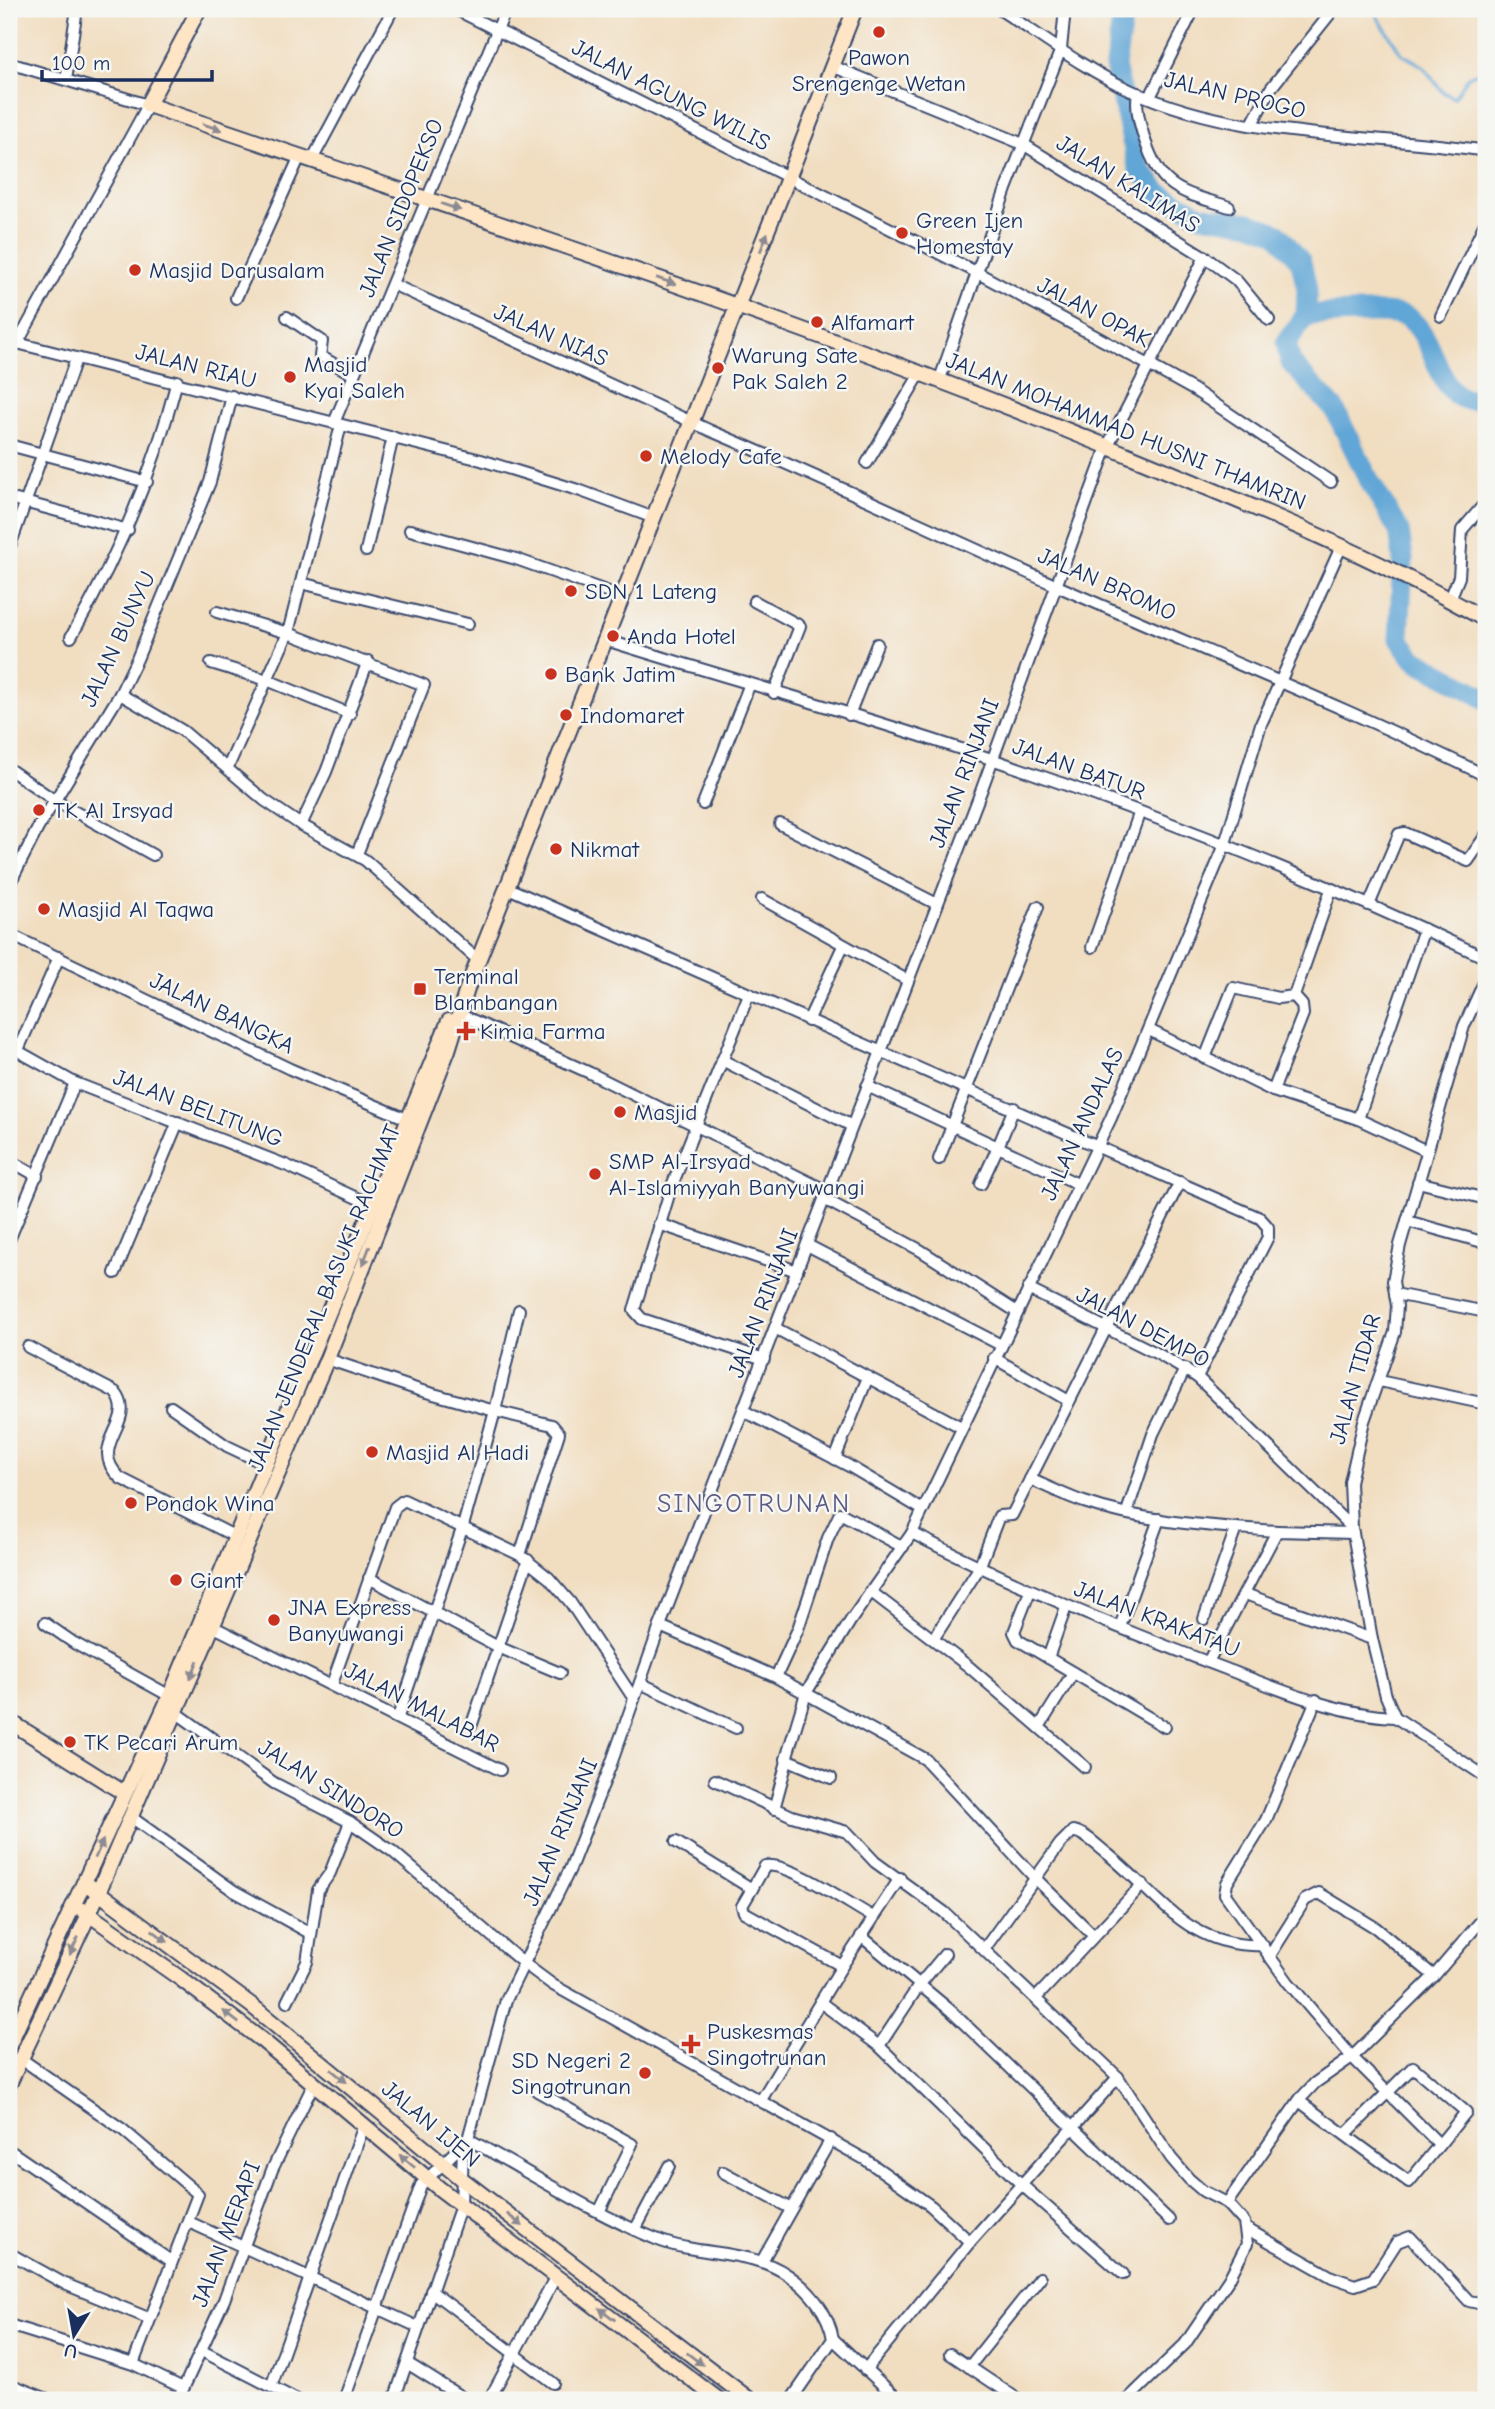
<svg xmlns="http://www.w3.org/2000/svg" width="1495" height="2409" font-family="'Comic Neue',sans-serif">
<rect width="100%" height="100%" fill="#f6f6f2"/>
<filter id="ink" filterUnits="userSpaceOnUse"><feTurbulence type="fractalNoise" baseFrequency=".0143" numOctaves="2"/><feDisplacementMap in="SourceGraphic" scale="14" xChannelSelector="R" yChannelSelector="G"/><feConvolveMatrix kernelMatrix="1 2 1 2 8 2 1 2 1" color-interpolation-filters="sRGB"/></filter>
<filter id="wash" filterUnits="userSpaceOnUse"><feTurbulence type="fractalNoise" baseFrequency=".00686" numOctaves="4" result="noise"/><feDisplacementMap in="SourceGraphic" scale="28" xChannelSelector="R" yChannelSelector="G"/><feGaussianBlur stdDeviation="1.57" result="paint"/><feColorMatrix in="noise" values="0 0 0 0 0 0 0 0 0 0 0 0 0 0 0 0 0 1.4 0 .05"/><feComposite in="paint" operator="in"/></filter>
<g filter="url(#wash)">
<rect width="100%" height="100%" fill="#f1ddbf"/>
<g fill="none" stroke-linecap="round" stroke-linejoin="round">
<!-- stream -->
<path stroke="#60a6d6" stroke-width="3.5" d="M1372 9 1402 54 1423 66 1443 92 1454 98 1468 77 1486 68"/>
<!-- river -->
<g stroke="#60a6d6" stroke-width="21">
<path d="M1124 9 1115 66 1138 167 1159 193 1200 215 1250 223 1277 233 1301 262 1307 289 1306 315 1286 343 1291 363 1335 410 1370 482 1399 531 1403 558 1399 639 1414 659 1486 699"/>
<path d="M1306 315C1326 315 1394 309 1407 317 1435 335 1437 391 1465 399 1471 401 1480 399 1486 399"/>
</g>
</g>
</g>
<g filter="url(#ink)">
<g fill="none" stroke-linecap="round" stroke-linejoin="round">
<defs>
<g id="street">
<path d="M455 9 976 272 1147 364 1194 390 1331 482"/>
<path d="M999 9C1041 36 1084 69 1130 90 1242 141 1368 133 1486 151"/>
<path d="M9 63 148 105 17 344"/>
<path d="M66 80 77 9"/>
<path d="M1138 93C1133 114 1151 168 1169 182 1185 196 1210 200 1229 207"/>
<path d="M1150 97 1194 9"/>
<path d="M1252 124 1271 88 1334 9"/>
<path d="M312 160 393 9"/>
<path d="M1205 257 1236 280 1269 320"/>
<path d="M392 284 709 430"/>
<path d="M236 298 300 156"/>
<path d="M1441 316 1486 221"/>
<path d="M287 317 322 341 320 356 354 375"/>
<path d="M9 341 481 460 581 491 654 518"/>
<path d="M940 379 1006 189 1061 49 1065 9"/>
<path d="M334 423 506 9"/>
<path d="M711 431C827 480 940 534 1055 585 1199 649 1345 706 1486 776"/>
<path d="M9 445 147 482"/>
<path d="M867 463 921 372"/>
<path d="M9 498 128 530"/>
<path d="M410 530 516 559 623 597"/>
<path d="M9 549 76 359"/>
<path d="M366 551 393 437"/>
<path d="M301 583 468 624"/>
<path d="M1450 599 1459 577 1462 530 1486 502"/>
<path d="M754 601 800 626 774 693"/>
<path d="M217 612 288 633 424 685 357 854"/>
<path d="M71 637C119 555 153 473 177 381"/>
<path d="M606 640C714 674 823 704 930 739 1119 799 1307 874 1486 958"/>
<path d="M211 663 267 680 350 714"/>
<path d="M120 694 183 731 264 800 301 825 365 860 479 961"/>
<path d="M849 715 877 644"/>
<path d="M228 767 288 633 341 425"/>
<path d="M9 769 54 800 153 855"/>
<path d="M703 804 749 686"/>
<path d="M780 824 937 904"/>
<path d="M301 825 326 772 368 661"/>
<path d="M9 885 38 828 120 694 137 659 210 482 232 396"/>
<path d="M508 888 1260 1218 1268 1227V1237L1197 1377"/>
<path d="M762 899 907 980"/>
<path d="M1369 905 1399 834 1405 833 1468 861 1486 835"/>
<path d="M9 934 290 1069 414 1122"/>
<path d="M1092 947 1139 814"/>
<path d="M749 994 671 1188 634 1310 642 1319 764 1359"/>
<path d="M461 1015 590 1073 827 1191"/>
<path d="M808 1021 843 946"/>
<path d="M1149 1030 1273 1091 1358 1119 1427 1151"/>
<path d="M9 1046 75 1083 288 1166 374 1206"/>
<path d="M18 1050 59 957"/>
<path d="M1205 1058 1233 988 1278 998 1294 996"/>
<path d="M722 1060 850 1125"/>
<path d="M867 1086 998 1147 981 1184"/>
<path d="M1273 1091 1303 1014 1302 1005 1294 996 1331 890"/>
<path d="M1014 1108 998 1147 1078 1184"/>
<path d="M1358 1119 1424 929"/>
<path d="M939 1159 1038 907"/>
<path d="M9 1160 37 1176"/>
<path d="M1418 1182 1486 1199"/>
<path d="M824 1199 920 1250 1017 1312"/>
<path d="M1407 1221 1486 1243"/>
<path d="M659 1224 797 1271"/>
<path d="M9 1240 75 1083"/>
<path d="M807 1245 1001 1345"/>
<path d="M115 1273 178 1122"/>
<path d="M1028 1289 1158 1354 1197 1377 1352 1528"/>
<path d="M1395 1294 1486 1312"/>
<path d="M519 1310 495 1411 552 1425 559 1433 520 1555"/>
<path d="M775 1328 961 1427"/>
<path d="M28 1347 115 1392C140 1422 85 1444 120 1478L236 1537"/>
<path d="M994 1358 1069 1401"/>
<path d="M327 1359 419 1390 495 1411 463 1526 398 1717"/>
<path d="M1379 1381 1486 1404"/>
<path d="M171 1407 227 1446 267 1465"/>
<path d="M744 1411 849 1466 923 1510"/>
<path d="M835 1459 868 1377"/>
<path d="M1030 1479C1048 1487 1066 1496 1084 1502 1145 1523 1213 1526 1277 1531"/>
<path d="M1127 1512 1153 1434 1185 1369"/>
<path d="M912 1533C1014 1586 1119 1629 1226 1669 1278 1689 1339 1715 1395 1717"/>
<path d="M369 1578 498 1647 560 1673"/>
<path d="M870 1591 968 1666 1085 1767"/>
<path d="M1030 1591 1014 1632 1018 1640 1165 1727"/>
<path d="M1245 1594 1372 1639"/>
<path d="M1204 1619 1236 1528"/>
<path d="M45 1623 74 1643 170 1696"/>
<path d="M212 1626 500 1770"/>
<path d="M660 1626 776 1677 925 1759 1035 1878 1093 1935"/>
<path d="M1120 1627 1159 1519"/>
<path d="M934 1638 979 1568 999 1516 1012 1515 1180 1182"/>
<path d="M1048 1658 1066 1607"/>
<path d="M1208 1662 1277 1531 1353 1533"/>
<path d="M776 1677 798 1629 828 1538 840 1513 903 1547"/>
<path d="M640 1683 736 1728"/>
<path d="M332 1684 395 1507 404 1500 520 1555 549 1578 570 1602 634 1699"/>
<path d="M1316 1700 1266 1820 1227 1883 1225 1894 1288 1982 1352 2057 1438 2143"/>
<path d="M177 1713 274 1783 350 1822 392 1851 522 1962 553 1985 866 2160 931 2206 970 2242"/>
<path d="M1395 1717 1386 1696 1372 1639 1352 1528 1350 1482 1364 1421 1395 1332 1397 1306 1393 1281 1400 1245 1464 1026 1486 978"/>
<path d="M1395 1717 1486 1777"/>
<path d="M472 1724 528 1560"/>
<path d="M1039 1727 1073 1673"/>
<path d="M831 1778 786 1759 806 1693 851 1620 912 1533 1111 1118 1224 847 1261 724 1341 547"/>
<path d="M715 1780 792 1816 847 1832 875 1862 944 1912 1118 2077 1171 2158 1189 2179 1203 2191 1227 2203 1244 2222 1247 2244 1229 2279 1185 2344 1127 2400"/>
<path d="M774 1809 787 1761"/>
<path d="M131 1817 234 1891 310 1933"/>
<path d="M676 1842 752 1889 742 1906 744 1912 842 1966"/>
<path d="M752 1889 765 1866C788 1861 851 1905 873 1917"/>
<path d="M861 1936 950 2010 1169 2220"/>
<path d="M985 1948 1060 1844 1073 1831C1087 1834 1098 1847 1109 1855 1160 1897 1190 1949 1263 1945"/>
<path d="M1269 1957 1305 1900 1319 1893 1376 1928 1434 1976"/>
<path d="M1036 1998 1143 1884"/>
<path d="M287 2002 307 1962 318 1890 330 1873 350 1822"/>
<path d="M820 2002 879 2046 1022 2185 1123 2274"/>
<path d="M879 2046 920 1984 945 1954"/>
<path d="M20 2058 122 2129 198 2194 133 2364"/>
<path d="M537 2091 632 2144 600 2210"/>
<path d="M761 2100 842 1966 900 1878"/>
<path d="M1299 2101 1409 2182 1466 2112 1413 2067 1346 2134"/>
<path d="M468 2139C529 2172 592 2213 656 2239 699 2257 749 2248 788 2275 810 2290 829 2313 833 2339L791 2400"/>
<path d="M9 2150 171 2261"/>
<path d="M723 2172 790 2208"/>
<path d="M1227 2203 1300 2099 1315 2083 1352 2057 1434 1976 1486 1915"/>
<path d="M189 2222 418 2327"/>
<path d="M1247 2229 1332 2277 1355 2285 1373 2279 1397 2242 1410 2237 1469 2301 1478 2303 1486 2296"/>
<path d="M635 2230 669 2166"/>
<path d="M9 2253 65 2284 148 2318"/>
<path d="M762 2261 831 2139"/>
<path d="M431 2291 553 2383"/>
<path d="M9 2325 133 2364 183 2388"/>
<path d="M833 2339 899 2400"/>
<path d="M202 2351 297 2400"/>
<path d="M950 2354 1019 2400"/>
<path d="M407 2363 466 2400"/>
<path d="M969 2367 1040 2278"/>
<path d="M865 2370 970 2242 1118 2077"/>
<path d="M9 2384 50 2400"/>
<path d="M271 2387 364 2125"/>
<path d="M178 2400 224 2300 272 2170 314 2083"/>
<path d="M344 2400 421 2185 468 2139 506 2000 570 1869 610 1767 660 1626 980 794 1107 447 1205 257 1023 144 832 66"/>
<path d="M394 2400 461 2205 463 2147"/>
<path d="M489 2400 556 2276"/>
</g>
<g id="secondary">
<path d="M199 9 148 105C469 214 792 318 1106 446 1235 499 1365 551 1486 620"/>
<path d="M9 1721 124 1793"/>
<path d="M91 1887 251 2005 463 2180 750 2400"/>
<path d="M83 1910 181 1979 263 2041 440 2189 719 2400"/>
<path d="M9 2045 170 1696 449 1021"/>
<path d="M9 2084 89 1914 327 1359 448 1050 468 986 855 9"/>
</g>
</defs>
<!-- street casing -->
<use href="#street" stroke="#3b496d" stroke-width="14"/>
<!-- secondary casing -->
<use href="#secondary" stroke="#3b496d" stroke-width="18"/>
<!-- street -->
<use href="#street" stroke="#fff" stroke-width="10"/>
<!-- secondary -->
<use href="#secondary" stroke="#fde5c5" stroke-width="14"/>
</g>
<!-- one-way arrows -->
<defs><path id="oneway-solid" d="M-6-.8H1V-3.2L6.5 0L1 3.2V.8H-6Z" transform="scale(1.75)"/></defs>
<g fill="#8c8a92">
<use href="#oneway-solid" transform="translate(212 127) rotate(19)"/>
<use href="#oneway-solid" transform="translate(451 207) rotate(19)"/>
<use href="#oneway-solid" transform="translate(764 242) rotate(-69)"/>
<use href="#oneway-solid" transform="translate(666 281) rotate(19)"/>
<use href="#oneway-solid" transform="translate(366 1256) rotate(112)"/>
<use href="#oneway-solid" transform="translate(194 1670) rotate(112)"/>
<use href="#oneway-solid" transform="translate(99 1849) rotate(-66)"/>
<use href="#oneway-solid" transform="translate(160 1936) rotate(37)"/>
<use href="#oneway-solid" transform="translate(74 1946) rotate(116)"/>
<use href="#oneway-solid" transform="translate(231 2017) rotate(-142)"/>
<use href="#oneway-solid" transform="translate(339 2076) rotate(39)"/>
<use href="#oneway-solid" transform="translate(407 2161) rotate(-140)"/>
<use href="#oneway-solid" transform="translate(515 2220) rotate(38)"/>
<use href="#oneway-solid" transform="translate(607 2314) rotate(-143)"/>
<use href="#oneway-solid" transform="translate(695 2359) rotate(37)"/>
</g>
</g>
<!-- markers -->
<g fill="#c8321e" stroke="#f6f6f2" stroke-width="2.5">
<circle cx="879" cy="32" r="7"/>
<circle cx="902" cy="233" r="7"/>
<circle cx="135" cy="270" r="7"/>
<circle cx="817" cy="322" r="7"/>
<circle cx="718" cy="368" r="7"/>
<circle cx="290" cy="377" r="7"/>
<circle cx="646" cy="456" r="7"/>
<circle cx="571" cy="591" r="7"/>
<circle cx="613" cy="636" r="7"/>
<circle cx="551" cy="674" r="7"/>
<circle cx="566" cy="715" r="7"/>
<circle cx="39" cy="810" r="7"/>
<circle cx="556" cy="849" r="7"/>
<circle cx="44" cy="909" r="7"/>
<rect x="413" y="982" width="14" height="14" rx="3.5"/>
<path d="M462.5 1020.5h7v7h7v7h-7v7h-7v-7h-7v-7h7z"/>
<circle cx="620" cy="1112" r="7"/>
<circle cx="595" cy="1174" r="7"/>
<circle cx="372" cy="1452" r="7"/>
<circle cx="131" cy="1503" r="7"/>
<circle cx="176" cy="1580" r="7"/>
<circle cx="274" cy="1620" r="7"/>
<circle cx="70" cy="1742" r="7"/>
<path d="M687.5 2033.5h7v7h7v7h-7v7h-7v-7h-7v-7h7z"/>
<circle cx="645" cy="2073" r="7"/>
</g>
<g text-anchor="middle" dominant-baseline="central" stroke-width="5" stroke-linejoin="round" paint-order="stroke">
<!-- poi labels -->
<g font-size="23" fill="#1b2f5e" stroke="#f6f6f2" text-anchor="start">
<text x="879" y="57" text-anchor="middle">Pawon<tspan x="879" dy="26">Srengenge Wetan</tspan></text>
<text x="916" y="220">Green Ijen<tspan x="916" dy="26">Homestay</tspan></text>
<text x="149" y="270">Masjid Darusalam</text>
<text x="831" y="322">Alfamart</text>
<text x="732" y="355">Warung Sate<tspan x="732" dy="26">Pak Saleh 2</tspan></text>
<text x="304" y="364">Masjid<tspan x="304" dy="26">Kyai Saleh</tspan></text>
<text x="660" y="456">Melody Cafe</text>
<text x="585" y="591">SDN 1 Lateng</text>
<text x="627" y="636">Anda Hotel</text>
<text x="565" y="674">Bank Jatim</text>
<text x="580" y="715">Indomaret</text>
<text x="53" y="810">TK Al Irsyad</text>
<text x="570" y="849">Nikmat</text>
<text x="58" y="909">Masjid Al Taqwa</text>
<text x="434" y="976">Terminal<tspan x="434" dy="26">Blambangan</tspan></text>
<text x="480" y="1031">Kimia Farma</text>
<text x="634" y="1112">Masjid</text>
<text x="609" y="1161">SMP Al-Irsyad<tspan x="609" dy="26">Al-Islamiyyah Banyuwangi</tspan></text>
<text x="386" y="1452">Masjid Al Hadi</text>
<text x="145" y="1503">Pondok Wina</text>
<text x="190" y="1580">Giant</text>
<text x="288" y="1607">JNA Express<tspan x="288" dy="26">Banyuwangi</tspan></text>
<text x="84" y="1742">TK Pecari Arum</text>
<text x="707" y="2031">Puskesmas<tspan x="707" dy="26">Singotrunan</tspan></text>
<text x="631" y="2060" text-anchor="end">SD Negeri 2<tspan x="631" dy="26">Singotrunan</tspan></text>
</g>
<!-- street labels -->
<g font-size="23" fill="#1b2f5e" stroke="#f6f6f2">
<text transform="translate(671 95) rotate(27)">JALAN AGUNG WILIS</text>
<text transform="translate(1235 95) rotate(13)">JALAN PROGO</text>
<text transform="translate(1128 184) rotate(32)">JALAN KALIMAS</text>
<text transform="translate(401 208) rotate(-68)">JALAN SIDOPEKSO</text>
<text transform="translate(1094 312) rotate(28)">JALAN OPAK</text>
<text transform="translate(551 335) rotate(24)">JALAN NIAS</text>
<text transform="translate(196 366) rotate(14)">JALAN RIAU</text>
<text transform="translate(1126 431) rotate(22)">JALAN MOHAMMAD HUSNI THAMRIN</text>
<text transform="translate(1107 584) rotate(24)">JALAN BROMO</text>
<text transform="translate(118 639) rotate(-65)">JALAN BUNYU</text>
<text transform="translate(1079 769) rotate(20)">JALAN BATUR</text>
<text transform="translate(964 773) rotate(-69)">JALAN RINJANI</text>
<text transform="translate(222 1013) rotate(26)">JALAN BANGKA</text>
<text transform="translate(198 1108) rotate(21)">JALAN BELITUNG</text>
<text transform="translate(1082 1124) rotate(-65)">JALAN ANDALAS</text>
<text transform="translate(324 1298) rotate(-68)">JALAN JENDERAL BASUKI RACHMAT</text>
<text transform="translate(763 1303) rotate(-69)">JALAN RINJANI</text>
<text transform="translate(1143 1327) rotate(28)">JALAN DEMPO</text>
<text transform="translate(1355 1379) rotate(-74)">JALAN TIDAR</text>
<text transform="translate(1157 1619) rotate(21)">JALAN KRAKATAU</text>
<text transform="translate(422 1707) rotate(27)">JALAN MALABAR</text>
<text transform="translate(331 1789) rotate(32)">JALAN SINDORO</text>
<text transform="translate(560 1832) rotate(-67)">JALAN RINJANI</text>
<text transform="translate(431 2124) rotate(40)">JALAN IJEN</text>
<text transform="translate(226 2234) rotate(-69)">JALAN MERAPI</text>
</g>
<!-- quarter labels -->
<g font-size="26" letter-spacing="2" fill="#5d5b85" stroke="#f6f6f2">
<text x="754" y="1504">SINGOTRUNAN</text>
</g>
</g>
<!-- margin -->
<rect width="1495" height="2409" fill="none" stroke="#f6f6f2" stroke-width="35"/>
<!-- north arrow -->
<g transform="translate(74 2335) rotate(191)" stroke="#f6f6f2" stroke-width="5" paint-order="stroke">
<path d="M0-5L12 26L0 18L-12 26Z" fill="#1b2f5e"/>
<text y="-10" font-size="19" font-weight="bold" text-anchor="middle" fill="#1b2f5e">U</text>
</g>
<!-- scale -->
<path d="M42 70v10h170v-10" fill="none" stroke="#1b2f5e" stroke-width="3.5"/>
<text x="52" y="70" font-size="21" fill="#1b2f5e" stroke="#f6f6f2" stroke-width="5" paint-order="stroke">100 m</text>
</svg>
